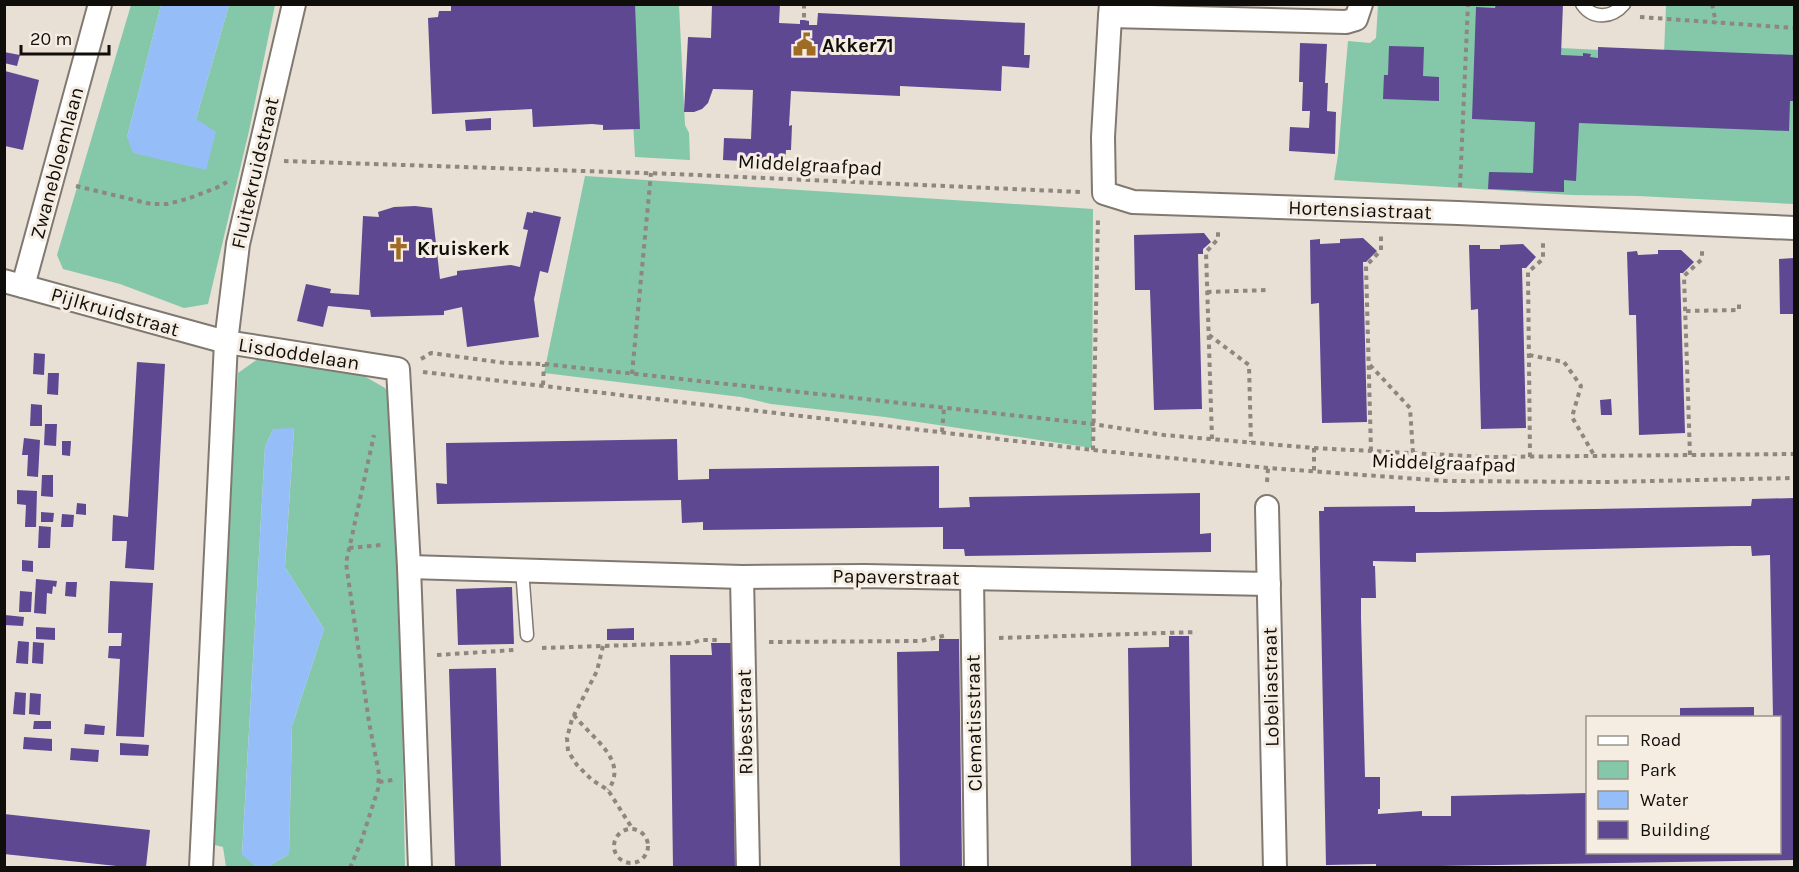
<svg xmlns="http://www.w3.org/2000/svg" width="1799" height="872" font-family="Karla,sans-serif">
<rect width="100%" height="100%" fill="#e8dfd5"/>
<!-- green -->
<g fill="#85c7a9">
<path d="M131 5H161L127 137 196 119 229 5H275L249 131 208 304 184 308 120 284 63 269 57 255Z"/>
<path d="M633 5H679L685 125 689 133 690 160 635 157 633 121Z"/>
<path d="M1378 5H1562L1560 48 1664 53 1666 5H1794V204L1638 196 1572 195 1334 180 1338 155 1348 41 1370 43 1376 38Z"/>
<path d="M585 176 1093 209 1092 448 885 417 771 404 741 397 544 373Z"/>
<path d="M262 356 364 376 385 388 396 402 405 867H267L289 854 292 726 324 629 285 567 294 429H273L265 447 242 854 257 867H226L223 847 215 845 226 555 238 373Z"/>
</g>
<!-- water -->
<g fill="#95bef8">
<path d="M161 5H229L196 119 216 132 206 170 133 153 127 137Z"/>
<path d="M294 428 285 567 324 629 292 726 289 854 267 867H257L242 855 265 447 273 429Z"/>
</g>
<!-- building -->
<g fill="#5d4891" fill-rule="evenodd">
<path d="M451 4H635L640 129 603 130V125L592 124 533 127 532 109 432 114 428 18 438 17 439 11H451Z"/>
<path d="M712 4H780L779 23 800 24V20H804L809 21V25H817L818 13 1025 23 1024 55H1030L1029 68 1002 66 1001 91 900 86V96L791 91 789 126 792 125 791 150H786L785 163 723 160 724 138 751 139 753 90 713 89 708 103 702 109 694 112H684L688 37 711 38Z"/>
<path d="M1496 4H1563L1561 55 1583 56V53L1591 54 1590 57 1598 58V47L1794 55V101H1790L1789 131 1579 123 1576 181 1564 180V192L1488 189 1489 172 1533 173 1535 122 1472 119 1476 7 1495 8Z"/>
<path d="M1300 43 1327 44 1325 83H1328L1327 111 1336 112 1335 154 1289 151 1290 127 1309 128 1310 111H1302L1303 82H1299Z"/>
<path d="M1389 46 1424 47 1423 76 1439 77V101L1383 99 1384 75H1388Z"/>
<path d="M4 52 20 55 17 66 4 63Z"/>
<path d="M5 71 39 80 23 150 5 146Z"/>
<path d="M491 118V130L466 131 465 120Z"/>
<path d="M415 206 432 208 440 279 457 275V271L511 265 520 267 528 230 523 229 527 212 533 213V211L561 217 548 273 540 271 534 299 539 337 467 347 462 307 444 311V315L371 317 370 310 328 306 323 327 297 321 306 284 331 289 330 293 359 295 363 216 379 217 378 212 394 207Z"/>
<path d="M1204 233 1211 242 1203 249V254H1198L1202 409 1154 410 1150 290H1135L1134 235Z"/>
<path d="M1363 238 1377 251 1366 262H1363L1367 422 1322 423 1319 303 1311 304 1310 240 1320 239V244L1340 243V239Z"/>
<path d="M1523 244 1536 257 1526 268H1522L1526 428 1481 429 1478 309 1471 310 1469 245H1480V249H1500V245Z"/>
<path d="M1658 250H1681L1694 262 1683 273H1680L1685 433 1639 435 1636 315H1629L1627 252 1637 251 1638 255 1658 254Z"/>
<path d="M1794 258V314H1780L1779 259Z"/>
<path d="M34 353 45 354 44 375 33 374Z"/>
<path d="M137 362 165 364 154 570 125 568 127 541H112L113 515 128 517Z"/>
<path d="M48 373H59L58 395 47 394Z"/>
<path d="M1611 399 1612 415H1601L1600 400Z"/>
<path d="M31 404 42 405V426H30Z"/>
<path d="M45 424H57L56 446 44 445Z"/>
<path d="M24 438 40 440 38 477 27 476 28 455H22Z"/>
<path d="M677 439 678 480 709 479V469L939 466V508L970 507 969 497 1200 493V534L1211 533V552L965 556 964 549H943V527L703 530V522L682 523 681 500 437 504 436 483 447 484 446 443Z"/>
<path d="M62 441H71L70 456 62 455Z"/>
<path d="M42 475H53V497L41 496Z"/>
<path d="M17 490 37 491 36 527H25L26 505 17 504Z"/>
<path d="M1794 498V860L1384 867H1376V864L1326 865 1319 511H1324V507L1415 506V512H1439L1751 506 1752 499ZM1732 546H1751L1752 556 1770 555 1773 717 1780 718V852H1588L1587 793 1451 796V816H1422V811L1378 814V809H1380V777H1365L1361 618V598H1376L1375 566H1373V561L1416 562V553Z"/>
<path d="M77 503 86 504V515L76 514Z"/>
<path d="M41 512 54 513 53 522H41Z"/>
<path d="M62 514 74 515 73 527H61Z"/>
<path d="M39 526 51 527 50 548H38Z"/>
<path d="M22 560 33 561V572L22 571Z"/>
<path d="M36 579 57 581 56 587 53 586 52 594 47 593 46 614 34 613Z"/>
<path d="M110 581 153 583 144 737 116 736 120 659 108 658 109 646H121L122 633H108Z"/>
<path d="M66 582H77L76 597 65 596Z"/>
<path d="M512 587 514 644 458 645 456 589Z"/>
<path d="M20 591 32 592 31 612H19Z"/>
<path d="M5 615 24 617 23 626 4 625Z"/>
<path d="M36 627 55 628V640L36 639Z"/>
<path d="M634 628V640H607V629Z"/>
<path d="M1169 636H1189L1192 867H1131L1128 648 1169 647Z"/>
<path d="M939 639H959L962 867H900L897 652 939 651Z"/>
<path d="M18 641 29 642 28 664 16 663Z"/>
<path d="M33 642 44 643 43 664 32 663Z"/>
<path d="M711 643H732L735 867H673L670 655H712Z"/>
<path d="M496 668 501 867H455L449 669Z"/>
<path d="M15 692 26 693 25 715 13 714Z"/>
<path d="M30 693 41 694 40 715 29 714Z"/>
<path d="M1754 707V717H1680V708Z"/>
<path d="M34 721H51V729H33Z"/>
<path d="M85 724 105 726 104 735 84 734Z"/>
<path d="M24 737 52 739V751L23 749Z"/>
<path d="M120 743 149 745 148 756 120 755Z"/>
<path d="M71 748 99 750 98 762 70 760Z"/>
<path d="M4 814 150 830 146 867H126L4 854Z"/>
</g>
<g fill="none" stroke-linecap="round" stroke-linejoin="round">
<defs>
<g id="lane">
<path d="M1582 4C1593 20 1612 18 1624 4"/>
<path d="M522 569 527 635"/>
</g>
<g id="street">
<path d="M1111 4 1110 16 1346 22 1356 19 1361 4"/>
<path d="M1110 16 1103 137 1104 193 1133 202 1458 213 1794 228"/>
<path d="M4 281 226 342 398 369 409 567 420 868"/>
<path d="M23 286 100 4"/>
<path d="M1267 507 1275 868"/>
<path d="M409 567 742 577 865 576 1269 584"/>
<path d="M742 577 748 868"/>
<path d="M972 578 976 868"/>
<path d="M201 868 226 342 238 244 294 4"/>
</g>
</defs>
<!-- lane casing -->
<use href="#lane" stroke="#817970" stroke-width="15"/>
<!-- street casing -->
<use href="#street" stroke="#817970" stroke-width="26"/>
<!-- path -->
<g stroke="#8d8780" stroke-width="4" stroke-dasharray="4.5 4.5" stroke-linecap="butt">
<path d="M804 4V20"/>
<path d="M1712 4 1716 23"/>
<path d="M1640 17 1794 28"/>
<path d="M284 161 674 174 1080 192"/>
<path d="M76 186 151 204H167L187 199 216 188 227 182"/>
<path d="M1460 187 1468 4"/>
<path d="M1207 292 1268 290"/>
<path d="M1686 311 1739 310V303"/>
<path d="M1209 335 1249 365 1251 442"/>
<path d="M1529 355 1564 362 1581 386 1572 417 1594 455"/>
<path d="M421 359 431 353 505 363 544 364 1093 424 1164 435 1314 448 1486 457 1794 454"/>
<path d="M1370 365 1410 408 1413 453"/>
<path d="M423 372 1093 450 1268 468 1446 481 1605 482 1794 478"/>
<path d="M632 374 651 173"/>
<path d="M543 385 544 364"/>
<path d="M942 432 944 408"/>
<path d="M1212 439 1206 252 1218 239V229"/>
<path d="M1314 448V471"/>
<path d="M1093 450 1098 218"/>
<path d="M1371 451 1366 266 1381 250V235"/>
<path d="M1690 455 1684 276 1702 259V249"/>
<path d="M1530 457 1528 272 1543 259V241"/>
<path d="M1267 482 1268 468"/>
<path d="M349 548 381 545"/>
<path d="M999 638 1197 632"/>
<path d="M769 642 921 641 947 635"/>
<path d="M603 646 597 671 572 719 567 738 568 751 577 765 592 780 608 790 632 828"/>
<path d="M542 648 693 643 700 640H717"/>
<path d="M437 655 514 650"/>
<path d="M574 715C590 737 630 760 608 790"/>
<path d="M379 782 393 780"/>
<circle cx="631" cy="846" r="17"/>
<path d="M350 868 361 842 378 789 379 774 369 722 346 563 374 435"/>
</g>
<!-- lane -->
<use href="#lane" stroke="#fff" stroke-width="12"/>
<!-- street -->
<use href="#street" stroke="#fff" stroke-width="22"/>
</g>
<!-- icons -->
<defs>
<symbol id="civic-bare" viewBox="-9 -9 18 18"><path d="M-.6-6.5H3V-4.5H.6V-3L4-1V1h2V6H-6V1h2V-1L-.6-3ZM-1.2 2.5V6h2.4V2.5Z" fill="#a06c24" stroke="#f5ece2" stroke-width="2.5" paint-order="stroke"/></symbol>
<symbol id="church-bare" viewBox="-9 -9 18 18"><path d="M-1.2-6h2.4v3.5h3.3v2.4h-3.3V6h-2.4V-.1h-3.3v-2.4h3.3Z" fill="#a06c24" stroke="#f5ece2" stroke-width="2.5" paint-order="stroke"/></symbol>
</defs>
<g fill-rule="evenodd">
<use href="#civic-bare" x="788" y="28" width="33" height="33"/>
<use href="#church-bare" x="382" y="232" width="33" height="33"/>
</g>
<g text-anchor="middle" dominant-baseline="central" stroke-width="6" stroke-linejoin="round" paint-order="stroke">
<!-- poi labels -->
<g font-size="20" font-weight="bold" fill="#100e0a" stroke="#f5ece2" text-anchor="start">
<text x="822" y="45">Akker71</text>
<text x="417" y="248">Kruiskerk</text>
</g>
<!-- street labels -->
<g font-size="20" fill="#100e0a" stroke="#f5ece2">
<text transform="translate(57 163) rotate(-75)">Zwanebloemlaan</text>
<text transform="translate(810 165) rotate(3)">Middelgraafpad</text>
<text transform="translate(255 173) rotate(-77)">Fluitekruidstraat</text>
<text transform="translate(1360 210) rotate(2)">Hortensiastraat</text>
<text transform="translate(115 312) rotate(16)">Pijlkruidstraat</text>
<text transform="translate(299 354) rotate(9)">Lisdoddelaan</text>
<text transform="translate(1444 463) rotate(2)">Middelgraafpad</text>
<text transform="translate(896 577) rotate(1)">Papaverstraat</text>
<text transform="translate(1271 687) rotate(-91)">Lobeliastraat</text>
<text transform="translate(745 722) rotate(-91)">Ribesstraat</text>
<text transform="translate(974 723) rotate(-91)">Clematisstraat</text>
</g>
</g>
<!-- border -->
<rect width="1799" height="872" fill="none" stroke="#100e0a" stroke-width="12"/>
<!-- legend -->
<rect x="1586" y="716" width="195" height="138" fill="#f5ece2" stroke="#99938c" stroke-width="1.5"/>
<rect x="1598" y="736" width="30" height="9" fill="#ffffff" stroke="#99938c" stroke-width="1.5"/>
<text x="1640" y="746" font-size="18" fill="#100e0a">Road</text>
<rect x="1598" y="761" width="30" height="18" fill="#85c7a9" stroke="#99938c" stroke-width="1.5"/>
<text x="1640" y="776" font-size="18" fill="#100e0a">Park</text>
<rect x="1598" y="791" width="30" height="18" fill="#95bef8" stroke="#99938c" stroke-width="1.5"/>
<text x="1640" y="806" font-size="18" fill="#100e0a">Water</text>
<rect x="1598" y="821" width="30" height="18" fill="#5d4891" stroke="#99938c" stroke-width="1.5"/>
<text x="1640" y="836" font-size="18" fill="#100e0a">Building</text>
<!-- scale -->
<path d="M21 45v9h88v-9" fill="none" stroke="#100e0a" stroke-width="3"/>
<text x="30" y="45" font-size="18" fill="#100e0a" stroke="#f5ece2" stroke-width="4.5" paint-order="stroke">20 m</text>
</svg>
